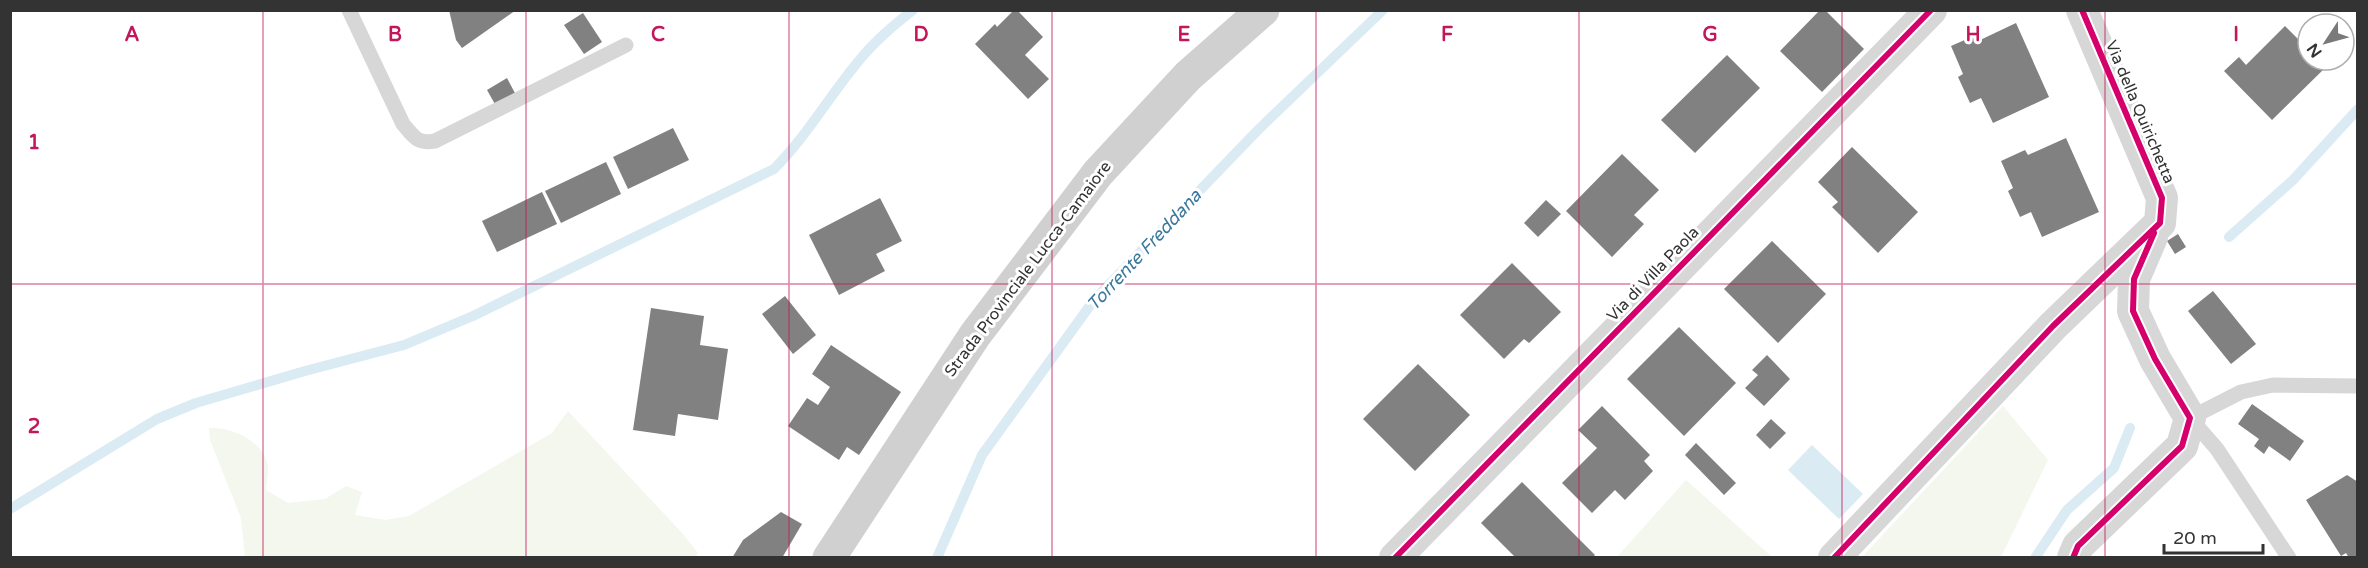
<svg xmlns="http://www.w3.org/2000/svg" width="2368" height="568" font-family="'Varela Round',sans-serif">
<rect width="100%" height="100%" fill="#fff"/>
<!-- green -->
<g fill="#f3f7ee">
<path d="M2003 406 2048 460 2001 557H1862Z"/>
<path d="M568 411 683 534 698 553 696 557H245L241 518 210 440 209 428C232 427 263 440 268 466 269 473 266 483 266 490L288 503 325 499 346 486 362 492 355 515 385 520 409 516 552 433Z"/>
<path d="M1686 480 1772 557H1617Z"/>
</g>
<!-- water -->
<path fill="#dbebf4" d="M1812 445 1863 494 1839 519 1788 470Z"/>
<g fill="none" stroke-linecap="round" stroke-linejoin="round">
<!-- stream -->
<g stroke="#dbebf4" stroke-width="10">
<path d="M2229 237 2293 180 2358 109"/>
<path d="M10 509 157 419 196 403 305 371 404 345 473 316 774 169C808 135 831 93 862 57 877 39 895 24 913 10"/>
<path d="M937 558 982 455 1094 300 1259 129 1383 10"/>
<path d="M2035 558 2067 510 2114 468 2130 428"/>
</g>
</g>
<!-- building -->
<g fill="#818181">
<path d="M449 10H516L462 48 456 40Z"/>
<path d="M1014 10H1017L1043 37 1025 55 1049 79 1028 99 975 44 995 24 997 27Z"/>
<path d="M1820 10H1825L1864 49 1822 92 1780 51Z"/>
<path d="M583 13 602 42 584 54 564 25Z"/>
<path d="M2016 23 2049 97 1993 123 1981 98 1970 103 1958 77 1963 74 1951 46 1976 35 1978 41Z"/>
<path d="M2285 26 2308 49V60H2319L2326 67 2272 120 2224 71 2239 57 2246 65Z"/>
<path d="M1727 55 1760 88 1695 153 1661 120Z"/>
<path d="M507 78 516 95 496 106 487 90Z"/>
<path d="M673 128 689 160 628 189 613 157Z"/>
<path d="M2066 138 2099 212 2042 237 2031 212 2020 217 2008 191 2013 188 2001 161 2025 150 2028 155Z"/>
<path d="M1852 147 1918 212 1878 253 1832 207 1838 202 1818 182Z"/>
<path d="M1622 154 1659 190 1634 215 1644 224 1612 257 1566 211Z"/>
<path d="M606 162 621 194 561 223 545 191Z"/>
<path d="M542 192 557 224 497 252 482 221Z"/>
<path d="M880 198 902 241 876 254 885 271 839 295 809 235Z"/>
<path d="M1546 200 1561 214 1538 237 1524 223Z"/>
<path d="M2178 234 2186 247 2175 254 2167 241Z"/>
<path d="M1772 241 1826 294 1778 343 1724 289Z"/>
<path d="M1512 263 1561 312 1529 343 1524 339 1504 359 1460 315Z"/>
<path d="M2213 291 2256 344 2231 364 2188 311Z"/>
<path d="M785 296 816 335 793 354 762 314Z"/>
<path d="M651 308 704 316 700 345 728 349 718 420 678 414 675 436 633 430Z"/>
<path d="M1679 327 1736 383 1684 436 1627 379Z"/>
<path d="M831 345 901 392 859 455 847 447 839 460 788 426 807 398 818 405 830 387 812 374Z"/>
<path d="M1767 355 1790 379 1764 406 1745 388 1758 375 1752 370Z"/>
<path d="M1418 364 1470 415 1415 471 1363 419Z"/>
<path d="M2252 404 2304 441 2290 461 2269 446 2264 454 2254 446 2259 439 2238 424Z"/>
<path d="M1602 406 1650 455 1644 461 1653 471 1625 500 1615 490 1592 513 1562 483 1597 448 1578 430Z"/>
<path d="M1771 419 1786 433 1770 449 1756 435Z"/>
<path d="M1696 443 1736 483 1724 495 1685 455Z"/>
<path d="M2347 475 2358 482V558H2349L2346 553 2341 556 2306 500Z"/>
<path d="M1522 482 1595 555 1592 558H1516L1481 523Z"/>
<path d="M781 512 802 524 782 558H732L743 540Z"/>
</g>
<g fill="none" stroke-linecap="round" stroke-linejoin="round">
<!-- service -->
<g stroke="#d7d7d7" stroke-width="15">
<path d="M349 10 403 124C414 137 417 144 435 141L626 45"/>
<path d="M2289 558 2217 449 2190 418 2241 392 2273 385 2358 386"/>
</g>
<!-- minor -->
<g stroke="#d7d7d7" stroke-width="32">
<path d="M1395 558 1931 10"/>
<path d="M1834 558 2053 326 2160 223 2162 198 2082 10"/>
<path d="M2073 558 2078 546 2182 446 2190 418 2155 359 2133 311 2134 279 2152 237"/>
</g>
<!-- secondary -->
<path stroke="#d0d0d0" stroke-width="33" d="M829 558 975 335 1098 173 1188 76 1263 10"/>
<defs>
<g id="cycleway">
<path d="M1395 558 1931 10"/>
<path d="M1834 558 2053 326 2160 223 2162 198 2082 10"/>
<path d="M2073 558 2078 546 2182 446 2190 418 2155 359 2133 311 2134 279 2154 233"/>
</g>
</defs>
<!-- cycleway casing -->
<use href="#cycleway" stroke="#fff" stroke-width="10"/>
<!-- cycleway -->
<use href="#cycleway" stroke="#d6006c" stroke-width="6"/>
</g>
<!-- grid -->
<path fill="none" stroke="#c2185b" stroke-width="1.5" stroke-opacity="0.55" d="M263 10V558M526 10V558M789 10V558M1052 10V558M1316 10V558M1579 10V558M1842 10V558M2105 10V558M10 284H2358"/>
<g text-anchor="middle" dominant-baseline="central" stroke-width="6" stroke-linejoin="round" paint-order="stroke">
<!-- street labels -->
<g font-size="16" fill="#333" stroke="#fff">
<text transform="translate(2140 112) rotate(67)">Via della Quirichetta</text>
<text transform="translate(1028 269) rotate(-53)">Strada Provinciale Lucca-Camaiore</text>
<text transform="translate(1653 274) rotate(-46)">Via di Villa Paola</text>
</g>
<!-- water labels -->
<g font-size="18" font-style="italic" fill="#39799d" stroke="#fff">
<text transform="translate(1144 250) rotate(-47)">Torrente Freddana</text>
</g>
</g>
<g font-size="20" text-anchor="middle" font-weight="bold" fill="#c2185b" stroke="#fff" stroke-width="6" stroke-linejoin="round" paint-order="stroke">
<text x="132" y="41">A</text>
<text x="395" y="41">B</text>
<text x="658" y="41">C</text>
<text x="921" y="41">D</text>
<text x="1184" y="41">E</text>
<text x="1447" y="41">F</text>
<text x="1710" y="41">G</text>
<text x="1973" y="41">H</text>
<text x="2236" y="41">I</text>
<text x="34" y="149">1</text>
<text x="34" y="433">2</text>
</g>
<!-- border -->
<rect width="2368" height="568" fill="none" stroke="#333333" stroke-width="24"/>
<!-- north arrow -->
<g transform="translate(2326 42) rotate(234)"><circle r="28" fill="#ffffff" stroke="#adadad" stroke-width="1.5"/>
<path d="M0-4.5L10 22L0 15L-10 22Z" fill="#7a7a7a"/>
<text y="-9" font-size="16" font-weight="bold" text-anchor="middle" fill="#333333">N</text>
</g>
<!-- scale -->
<path d="M2164 544v9h99v-9" fill="none" stroke="#333333" stroke-width="3"/>
<text x="2173" y="544" font-size="18" fill="#333333" stroke="#ffffff" stroke-width="4.5" paint-order="stroke">20 m</text>
</svg>
